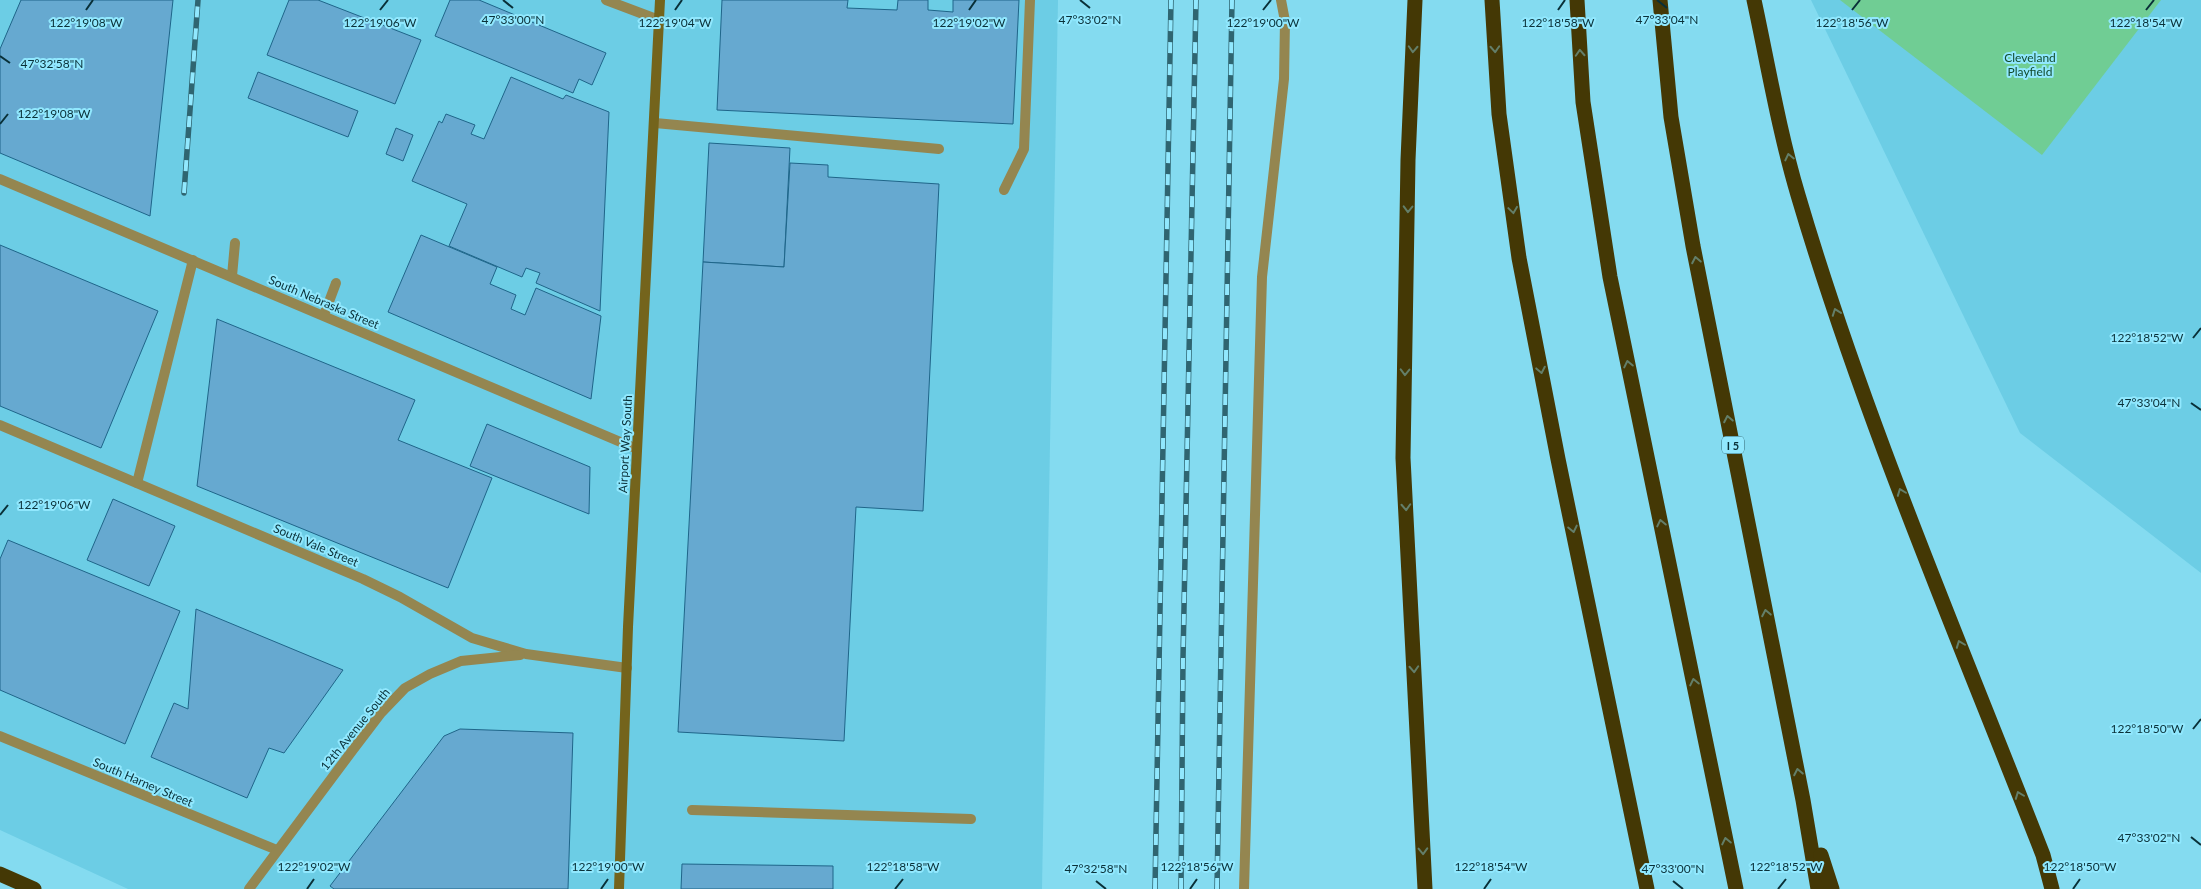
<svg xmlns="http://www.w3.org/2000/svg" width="2201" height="889" font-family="Lato,sans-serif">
<rect width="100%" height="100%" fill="#84dbf0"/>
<!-- built -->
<g fill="#6ccde5">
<path d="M0 0H1058L1042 889H128L0 830Z"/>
<path d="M1811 0H2201V573L2020 433Z"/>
</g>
<!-- green -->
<path fill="#70cd94" d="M1840 0H2161L2042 155Z"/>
<!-- building -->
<g fill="#66a9d0" stroke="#1f6589">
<path d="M21 0H173L150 216 0 153V49Z"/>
<path d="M289 0H318L421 40 395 104 267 55Z"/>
<path d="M450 0H479L606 53 592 85 579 79 573 93 435 36Z"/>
<path d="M722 0H848L847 8 897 10 898 0H928V10L953 12V0H1019L1013 124 717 110Z"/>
<path d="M258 72 358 111 348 137 248 98Z"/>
<path d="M511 77 563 99 566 95 609 112 600 311 536 283 540 273 526 268 522 277 449 246 467 204 412 181 439 121 442 123 446 114 475 125 471 134 484 139Z"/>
<path d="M396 128 413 135 403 161 386 154Z"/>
<path d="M709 143 790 148 784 267 703 262Z"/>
<path d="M790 163 828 165V177L939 184 923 511 856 507 844 741 678 732 703 262 784 267Z"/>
<path d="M421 235 497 267 490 284 516 295 511 309 525 315 536 288 601 316 591 399 388 312Z"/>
<path d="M0 245 158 311 101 448 0 406Z"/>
<path d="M217 319 415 400 398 440 492 478 448 588 197 486Z"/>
<path d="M487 424 590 467 589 514 470 466Z"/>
<path d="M113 499 175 526 149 586 87 560Z"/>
<path d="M8 540 180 611 125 744 0 690V559Z"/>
<path d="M196 609 343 670 284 753 269 748 247 798 151 757 174 703 188 709Z"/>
<path d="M460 729 573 733 568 889H334L330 886 444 736Z"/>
<path d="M682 864 833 866V889H681Z"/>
</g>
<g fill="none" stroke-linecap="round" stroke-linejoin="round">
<!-- service -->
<g stroke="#948650" stroke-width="10">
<path d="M1004 190 1024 149 1030 0"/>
<path d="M232 276 235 243"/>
<path d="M324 315 336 283"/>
<path d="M137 483 193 260"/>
<path d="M692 810 971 819"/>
<path d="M1244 889 1262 277 1284 79 1285 21 1281 0"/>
</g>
<!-- pedestrian -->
<path stroke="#948650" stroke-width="10" d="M655 123 939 149"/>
<!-- minor -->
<g stroke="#948650" stroke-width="10">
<path d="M606 0 659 20"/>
<path d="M0 179 637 449"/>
<path d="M0 425 363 579 400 597 472 638 526 654 627 668"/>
<path d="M0 736 277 850"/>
<path d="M249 889 352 751 381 713 405 688 430 674 461 661 520 655"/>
</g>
<!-- secondary -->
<path stroke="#74641c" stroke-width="10" d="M619 889 628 627 660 0"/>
<!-- motorway -->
<g stroke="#443805" stroke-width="15">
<path d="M1415 0 1408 160 1403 458 1425 889"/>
<path d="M1492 0 1499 114 1519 258 1558 459 1647 889"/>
<path d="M1577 0 1583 102 1610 277 1736 889"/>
<path d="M1660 0 1671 117 1693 246 1803 800 1818 889"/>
<path d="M1754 0C1768 65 1779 131 1798 195 1864 419 1958 637 2043 855L2052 889"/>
<path d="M1821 855 1832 889"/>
<path d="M0 874 34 889"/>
</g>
<defs>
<g id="rail">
<path d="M184 193 198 0"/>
<path d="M1155 889 1171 0"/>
<path d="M1181 889 1183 659 1196 0"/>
<path d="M1217 889 1232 0"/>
</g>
</defs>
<!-- rail casing -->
<use href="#rail" stroke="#2f6571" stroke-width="5.5"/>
<!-- rail -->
<use href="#rail" stroke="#91e8fe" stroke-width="4" stroke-dasharray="11" stroke-linecap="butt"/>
</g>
<!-- one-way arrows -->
<defs><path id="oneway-chevron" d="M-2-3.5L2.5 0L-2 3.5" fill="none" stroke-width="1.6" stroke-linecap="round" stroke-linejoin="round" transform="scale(1.25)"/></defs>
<g stroke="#637e69">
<use href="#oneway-chevron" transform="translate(1413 49) rotate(93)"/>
<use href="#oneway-chevron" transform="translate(1495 49) rotate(87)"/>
<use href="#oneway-chevron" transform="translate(1580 53) rotate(-93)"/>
<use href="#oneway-chevron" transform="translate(1789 157) rotate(-103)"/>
<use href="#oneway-chevron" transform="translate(1408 209) rotate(91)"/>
<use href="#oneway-chevron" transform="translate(1513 210) rotate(82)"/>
<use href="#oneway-chevron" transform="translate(1696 260) rotate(-101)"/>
<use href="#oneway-chevron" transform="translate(1836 312) rotate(-110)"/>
<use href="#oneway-chevron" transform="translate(1628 364) rotate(-102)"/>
<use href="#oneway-chevron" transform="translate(1541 370) rotate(79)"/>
<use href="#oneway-chevron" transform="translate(1405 372) rotate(91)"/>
<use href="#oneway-chevron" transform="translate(1728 419) rotate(-101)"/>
<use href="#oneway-chevron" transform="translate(1901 492) rotate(-111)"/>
<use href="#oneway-chevron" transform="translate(1406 507) rotate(87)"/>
<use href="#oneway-chevron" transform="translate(1661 523) rotate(-102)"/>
<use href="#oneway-chevron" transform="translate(1573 529) rotate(78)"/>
<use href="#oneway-chevron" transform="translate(1766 613) rotate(-101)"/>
<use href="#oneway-chevron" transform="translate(1960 644) rotate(-111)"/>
<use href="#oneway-chevron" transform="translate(1414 669) rotate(87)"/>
<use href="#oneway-chevron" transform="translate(1694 682) rotate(-102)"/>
<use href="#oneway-chevron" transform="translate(1798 772) rotate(-101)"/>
<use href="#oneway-chevron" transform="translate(2019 795) rotate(-111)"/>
<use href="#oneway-chevron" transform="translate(1726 841) rotate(-102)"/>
<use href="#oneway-chevron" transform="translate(1423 851) rotate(88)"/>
</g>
<!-- ticks -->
<path fill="none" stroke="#093038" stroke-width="2" d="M503 0 513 8M1080 0 1090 8M1657 0 1667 8M86 10 93 0M380 10 388 0M675 10 682 0M969 10 976 0M1263 10 1271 0M1558 10 1565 0M1852 10 1860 0M2146 10 2154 0M0 56 10 63M0 124 8 114M2193 338 2201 328M2191 403 2201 410M0 515 8 505M2193 729 2201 719M2191 837 2201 845M1096 881 1106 889M1673 881 1683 889M307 889 314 879M601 889 608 879M895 889 903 879M1190 889 1197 879M1484 889 1491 879M1778 889 1786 879M2073 889 2080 879"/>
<g text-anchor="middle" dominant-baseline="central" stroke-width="4" stroke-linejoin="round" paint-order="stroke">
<!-- shield labels -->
<rect fill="#91e8fe" stroke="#326773" stroke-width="1" x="1722" y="436.5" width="22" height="17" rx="4"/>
<g font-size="11" font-weight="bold" fill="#093038">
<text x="1733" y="445">I 5</text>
</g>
<!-- park labels -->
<g font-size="12" fill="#124b2d" stroke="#91e8fe">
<text x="2030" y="57">Cleveland<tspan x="2030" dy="14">Playfield</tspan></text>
</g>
<!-- street labels -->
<g font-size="12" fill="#093038" stroke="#91e8fe">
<text transform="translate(324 302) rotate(23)">South Nebraska Street</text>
<text transform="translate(625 444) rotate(-87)">Airport Way South</text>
<text transform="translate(316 545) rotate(23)">South Vale Street</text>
<text transform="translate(355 729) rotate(-51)">12th Avenue South</text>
<text transform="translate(143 782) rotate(23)">South Harney Street</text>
</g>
</g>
<g font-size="12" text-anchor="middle" fill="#093038" stroke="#91e8fe" stroke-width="4" stroke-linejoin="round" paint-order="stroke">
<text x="1667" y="24">47°33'04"N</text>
<text x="513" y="24">47°33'00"N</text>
<text x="1090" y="24">47°33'02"N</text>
<text x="86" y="27">122°19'08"W</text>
<text x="380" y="27">122°19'06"W</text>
<text x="675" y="27">122°19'04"W</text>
<text x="969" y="27">122°19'02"W</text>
<text x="1263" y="27">122°19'00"W</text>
<text x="1558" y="27">122°18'58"W</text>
<text x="1852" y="27">122°18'56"W</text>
<text x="2146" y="27">122°18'54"W</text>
<text x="52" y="68">47°32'58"N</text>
<text x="54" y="118">122°19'08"W</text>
<text x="2147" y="342">122°18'52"W</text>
<text x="2149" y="407">47°33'04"N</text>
<text x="54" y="509">122°19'06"W</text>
<text x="2147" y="733">122°18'50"W</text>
<text x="2149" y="842">47°33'02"N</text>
<text x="314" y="871">122°19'02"W</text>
<text x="608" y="871">122°19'00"W</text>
<text x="903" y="871">122°18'58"W</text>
<text x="1197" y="871">122°18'56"W</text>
<text x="1491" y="871">122°18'54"W</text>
<text x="1786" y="871">122°18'52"W</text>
<text x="2080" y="871">122°18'50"W</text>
<text x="1096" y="873">47°32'58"N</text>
<text x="1673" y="873">47°33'00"N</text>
</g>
</svg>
